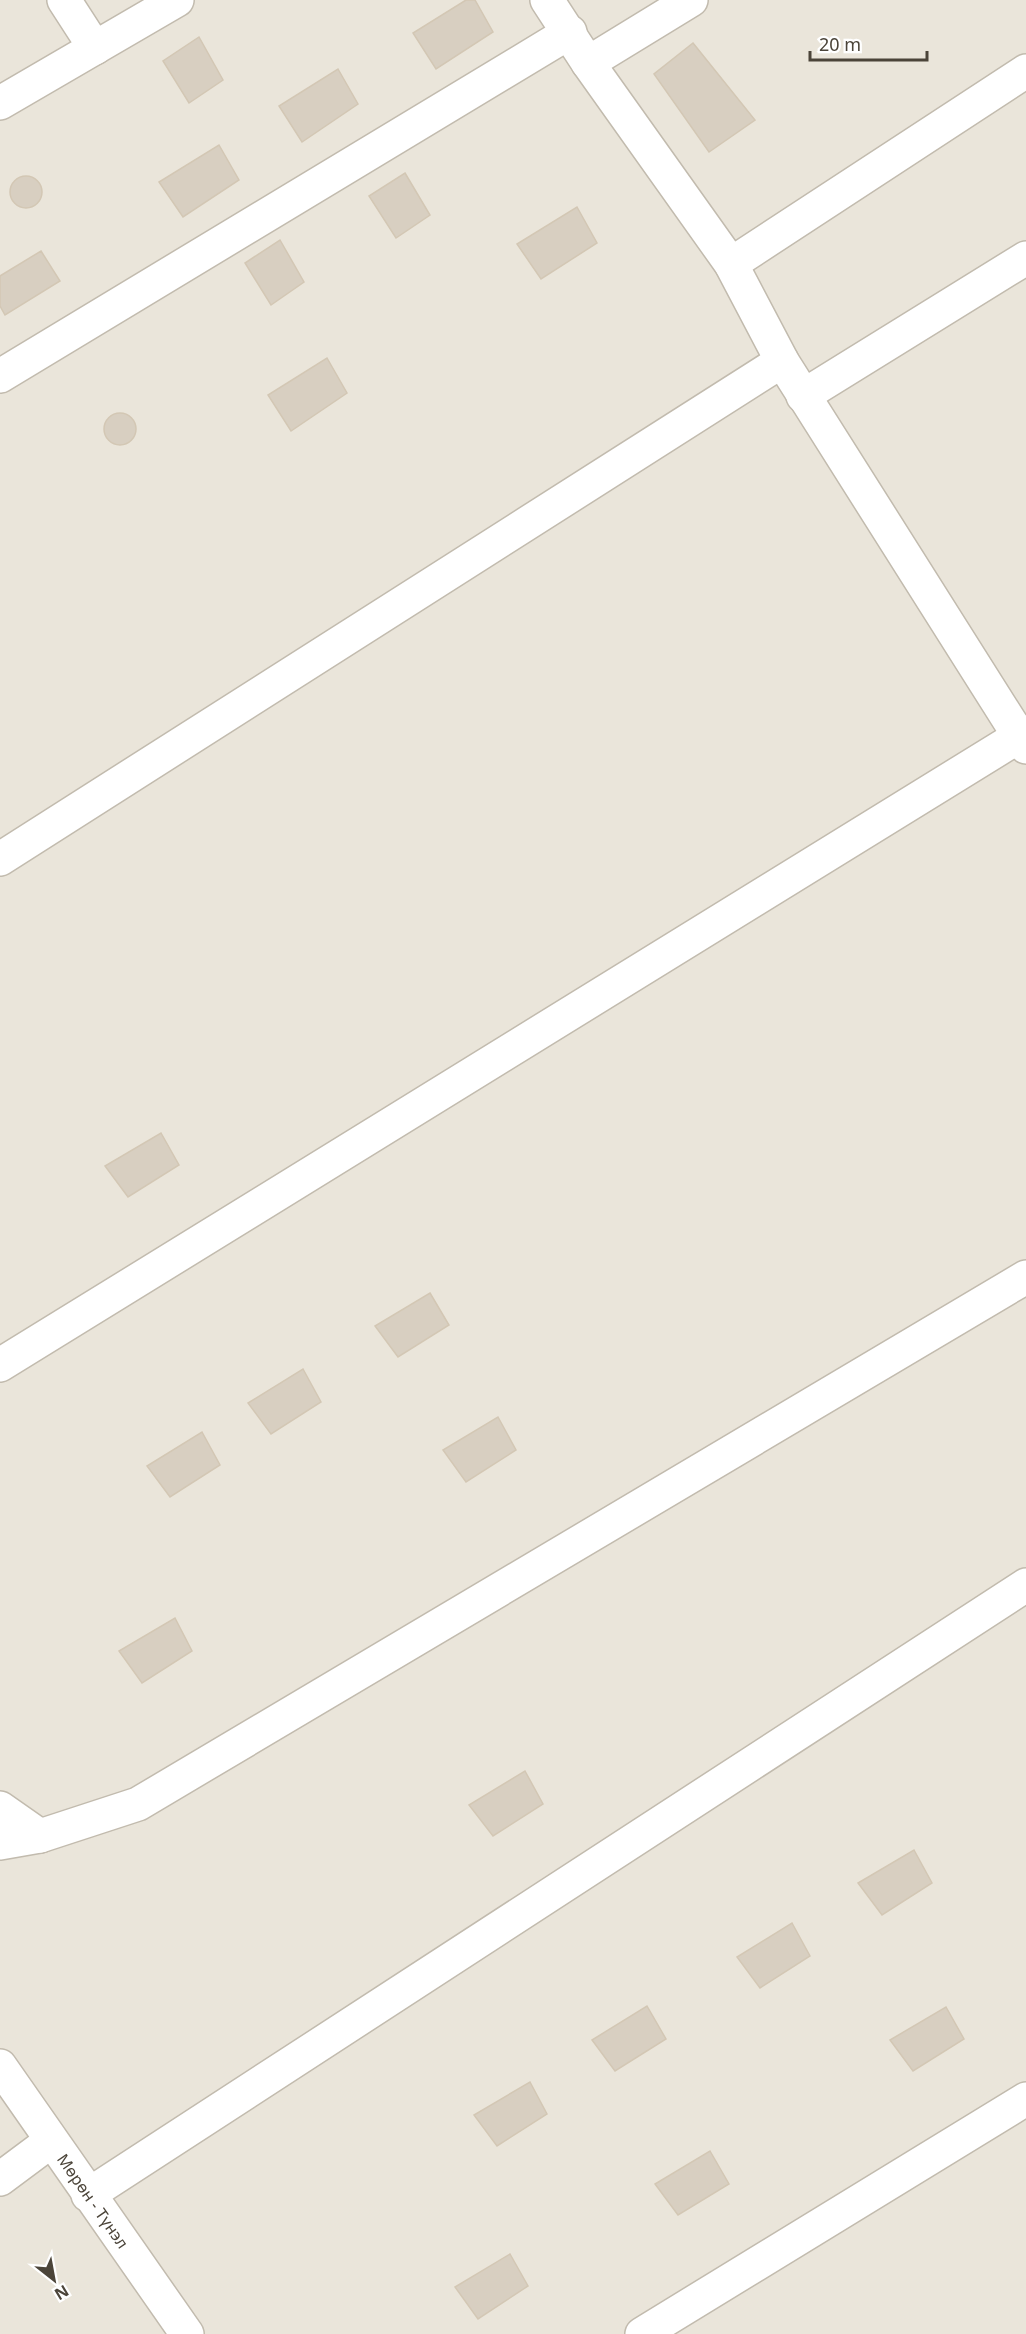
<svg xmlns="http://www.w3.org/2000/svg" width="1026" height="2334" font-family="'Noto Sans',sans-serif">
<rect width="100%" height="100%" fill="#f6f3ec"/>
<!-- residential -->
<rect fill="#eae5da" x="0" y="0" width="1026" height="2334"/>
<!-- building -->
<g fill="#d8cfc1" stroke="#d3c7b4" stroke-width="1.5">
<path d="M466 0H475L493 32 436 69 413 33Z"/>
<path d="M199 37 223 80 189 103 163 61Z"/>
<path d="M693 43 755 120 709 152 654 74Z"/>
<path d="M338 69 358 104 302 142 279 106Z"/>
<path d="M219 145 239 180 183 217 159 182Z"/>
<path d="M405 173 430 215 396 238 369 196Z"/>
<circle cx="26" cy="192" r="16"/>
<path d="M577 207 597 243 541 279 517 244Z"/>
<path d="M280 240 304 282 271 305 245 263Z"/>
<path d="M41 251 60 281 5 315 0 306V276Z"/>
<path d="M327 358 347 393 291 431 268 395Z"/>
<circle cx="120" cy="429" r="16"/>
<path d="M161 1133 179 1165 128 1197 105 1166Z"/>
<path d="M430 1293 449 1325 398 1357 375 1326Z"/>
<path d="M303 1369 321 1402 271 1434 248 1403Z"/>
<path d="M498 1417 516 1450 466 1482 443 1450Z"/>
<path d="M202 1432 220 1465 170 1497 147 1466Z"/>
<path d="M175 1618 192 1651 142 1683 119 1651Z"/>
<path d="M525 1771 543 1804 493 1836 469 1805Z"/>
<path d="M914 1850 932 1883 882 1915 858 1883Z"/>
<path d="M792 1923 810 1956 760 1988 737 1957Z"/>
<path d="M647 2006 666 2039 615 2071 592 2040Z"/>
<path d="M946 2007 964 2039 913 2071 890 2040Z"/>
<path d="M530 2082 547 2114 497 2146 474 2115Z"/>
<path d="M710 2151 729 2184 678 2215 655 2184Z"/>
<path d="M510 2254 528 2286 478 2319 455 2287Z"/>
</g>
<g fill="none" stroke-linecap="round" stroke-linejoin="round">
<defs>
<g id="minor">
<path d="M64 0 95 48"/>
<path d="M547 0 588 63 731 264 782 361 1026 747"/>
<path d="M588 63 691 0"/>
<path d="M0 103 177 0"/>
<path d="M731 264 1026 71"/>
<path d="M0 376 570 32"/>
<path d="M803 396 1026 258"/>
<path d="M0 859 782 361"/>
<path d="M0 1365 1026 732"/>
<path d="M0 1808 40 1836"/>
<path d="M0 1843 40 1836 138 1804 1026 1277"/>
<path d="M0 2066 187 2334"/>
<path d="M0 2179 51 2141"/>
<path d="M88 2195 1026 1585"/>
<path d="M642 2334 1026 2099"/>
</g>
</defs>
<!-- minor casing -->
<use href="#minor" stroke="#c2bbae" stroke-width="36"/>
<!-- minor -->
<use href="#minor" stroke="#fff" stroke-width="33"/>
</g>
<g text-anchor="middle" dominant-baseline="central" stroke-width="4.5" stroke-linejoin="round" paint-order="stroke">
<!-- street labels -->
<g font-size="16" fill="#4b4439" stroke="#fff">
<text transform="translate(93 2201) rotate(55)">Мөрөн - Түнэл</text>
</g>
</g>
<!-- north arrow -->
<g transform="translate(54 2280) rotate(149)" stroke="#ffffff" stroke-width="4.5" paint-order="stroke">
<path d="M0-4.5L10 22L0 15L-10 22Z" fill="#4b4439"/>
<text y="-9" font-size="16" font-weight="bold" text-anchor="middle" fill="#4b4439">N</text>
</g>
<!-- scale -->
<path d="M810 51v9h117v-9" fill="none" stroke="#4b4439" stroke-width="3"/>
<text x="819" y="51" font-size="18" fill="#4b4439" stroke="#ffffff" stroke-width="4.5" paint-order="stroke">20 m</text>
</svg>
